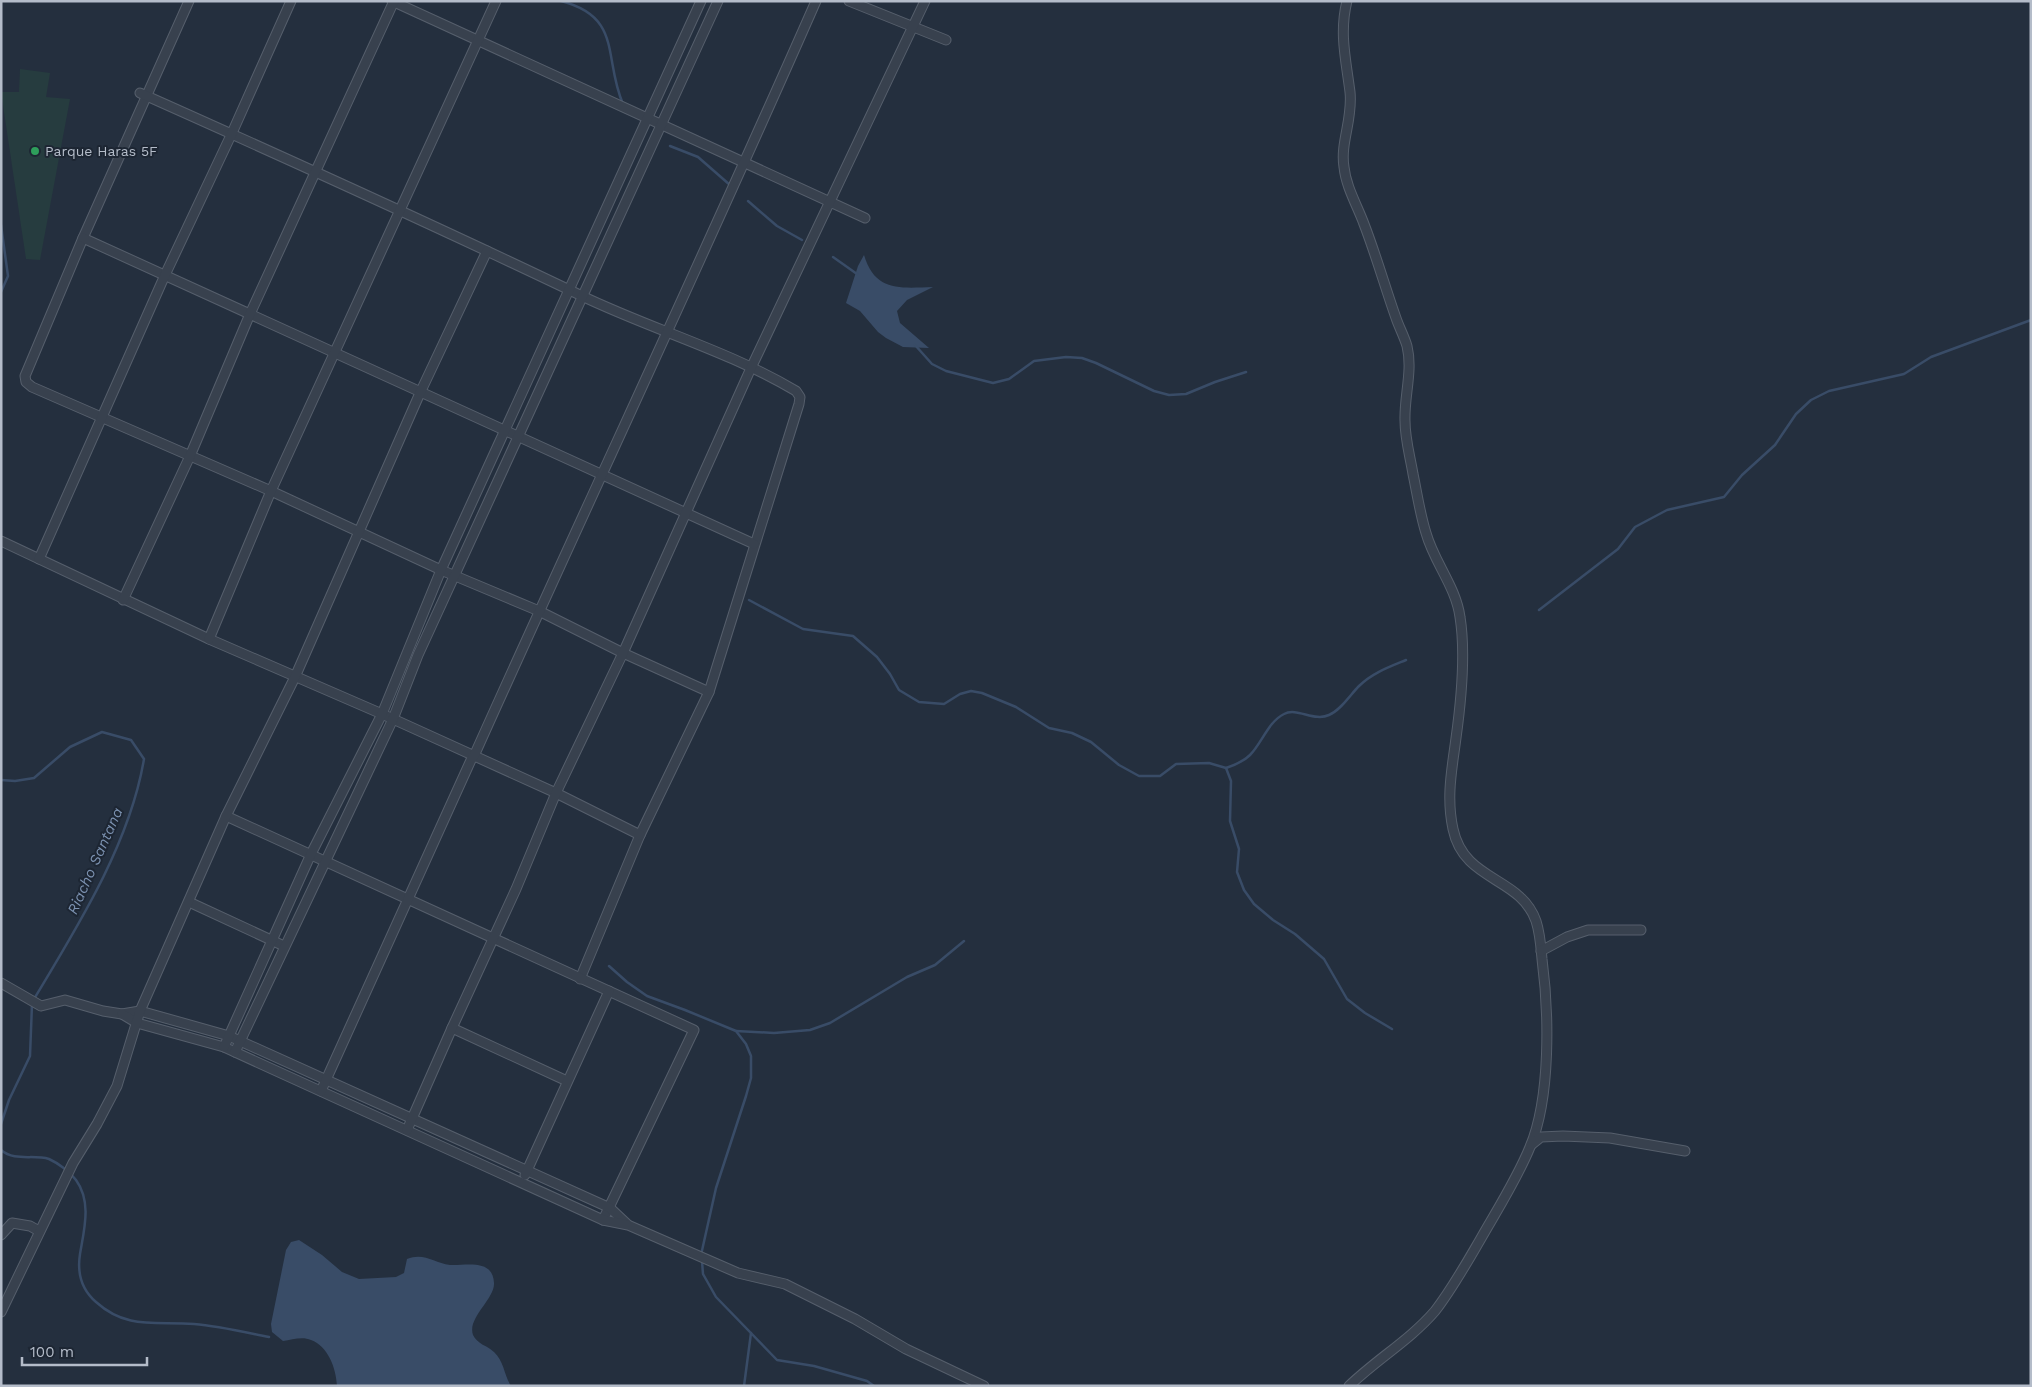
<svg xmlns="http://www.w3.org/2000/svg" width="2032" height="1387" viewBox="0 0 2032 1387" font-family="'Work Sans',sans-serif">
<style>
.green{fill:#263c3f}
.water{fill:#394c67}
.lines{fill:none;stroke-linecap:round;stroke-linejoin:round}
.stream{stroke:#394c67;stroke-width:2.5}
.minor-casing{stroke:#565f6c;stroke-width:11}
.minor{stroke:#38414e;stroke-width:9}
.leisure-dot{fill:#2e9e5b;stroke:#1d2633;stroke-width:2}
.labels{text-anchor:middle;stroke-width:4;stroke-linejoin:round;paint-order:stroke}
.poi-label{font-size:14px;fill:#b4bcc9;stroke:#1d2633;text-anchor:start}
.water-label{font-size:15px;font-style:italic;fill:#7c92b1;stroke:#1d2633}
</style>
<rect width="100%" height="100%" fill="#242f3e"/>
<polygon class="green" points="20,69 50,73 46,97 70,99 40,260 26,259 1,92 19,92"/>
<g class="water">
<path d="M864 255C875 292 900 288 933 287L907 300 897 311 900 323 929 348 903 347 886 338 878 332 860 311 846 303 858 266Z"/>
<path d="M299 1240 322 1255 342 1272 359 1279 396 1277 404 1273 407 1259C424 1252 434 1263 450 1265 465 1266 493 1258 494 1283 495 1299 467 1318 473 1335 477 1344 488 1346 494 1352 504 1361 504 1375 511 1386H337C336 1368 328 1346 311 1340 302 1336 292 1340 283 1341L272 1332 271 1324 286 1250 291 1242Z"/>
</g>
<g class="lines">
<g class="stream">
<path d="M561 1C623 17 603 58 623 104"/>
<polyline points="670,146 698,157 730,185"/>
<polyline points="748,201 777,226 802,240"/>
<polyline points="1,225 8,276 1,292"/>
<polyline points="833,257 857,274"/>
<polyline points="915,345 932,364 946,371 993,383 1009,379 1034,361 1066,357 1082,358 1096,363 1154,391 1169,395 1186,394 1215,382 1246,372"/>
<polyline points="749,600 803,629 853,636 877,657 890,674 899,690 919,702 944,704 960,694 971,691 982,693 1016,707 1049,728 1072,733 1091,742 1119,765 1139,776 1160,776 1176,764 1209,763 1226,768 1231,781 1230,821 1239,849 1237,872 1244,890 1254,904 1273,920 1295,934 1324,959 1347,999 1365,1013 1392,1029"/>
<polyline points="1539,610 1618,549 1635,527 1667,510 1724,497 1742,475 1775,445 1796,414 1811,400 1829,391 1904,374 1931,357 2031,320"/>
<path d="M1226 768C1235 765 1243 762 1250 755 1262 743 1268 722 1284 714 1297 707 1314 722 1329 715 1341 710 1350 695 1359 686 1372 673 1389 667 1406 660"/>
<path d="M1 780 15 781 34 778 70 747 102 732 131 740 144 759C130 843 78 926 34 999"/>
<polyline points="609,966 627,982 647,996 685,1010 736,1031 746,1044 751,1056 751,1078 746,1096 716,1188 701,1255"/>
<polyline points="736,1031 774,1033 810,1030 830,1023 907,977 935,965 964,941"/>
<polyline points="1,1124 9,1100 30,1056 32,1004"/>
<path d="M1 1150C15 1162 33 1154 49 1159 58 1163 70 1172 76 1180 92 1202 84 1230 80 1254 77 1273 82 1290 96 1302 127 1330 156 1321 194 1324 219 1326 244 1332 269 1337"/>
<polyline points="702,1261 703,1274 716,1297 777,1360 814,1366 867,1381 874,1386"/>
<polyline points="744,1386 751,1333"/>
</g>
<g class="minor-casing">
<g id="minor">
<polyline points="189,1 83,238 25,376 26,382 32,387 271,491 441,570 539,611 623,653 709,692"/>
<polyline points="392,1 865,218"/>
<polyline points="849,1 946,40"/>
<path d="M1347 1C1339 33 1346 60 1350 92 1353 119 1340 143 1344 167 1346 187 1357 205 1364 224 1376 255 1385 287 1396 318 1399 327 1404 336 1407 346 1413 371 1404 396 1405 421 1405 439 1410 456 1413 474 1417 493 1420 514 1426 533 1434 562 1456 587 1460 617 1466 654 1461 702 1456 738 1452 769 1446 797 1453 829 1464 882 1520 876 1536 921 1540 933 1541 947 1542 959 1549 1012 1551 1097 1530 1147 1517 1179 1497 1210 1480 1240 1466 1264 1452 1289 1435 1311 1410 1340 1377 1359 1349 1386"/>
<path d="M140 93C288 159 436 226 582 296 653 330 729 351 796 391L800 397 799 404 709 692 640 835 580 979"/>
<polyline points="83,238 754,544"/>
<polyline points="1,541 209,639 382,714 556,793 640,835"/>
<polyline points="39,559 165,275 232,133 291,1"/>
<polyline points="123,600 190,456 250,314 394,1"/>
<polyline points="209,639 271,491 496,1"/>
<polyline points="226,816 694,1030 603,1220"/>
<polyline points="189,902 284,946"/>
<polyline points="1541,951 1567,937 1588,930 1641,930"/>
<polyline points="1,983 41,1006 65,1000 103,1011 122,1014 140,1011 229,1036 610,1208 627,1224"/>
<polyline points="122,1014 137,1023 224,1047 603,1220 628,1225 738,1273 785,1284 855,1319 906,1349 984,1386"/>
<polyline points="452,1028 567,1081"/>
<polyline points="224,1047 311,854 382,714 441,570 701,1"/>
<polyline points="235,1052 393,719 418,655 718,1"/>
<path d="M321 1091 471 760 474 756C587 504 705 254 816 1"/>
<polyline points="407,1130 452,1028 516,889 556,793 623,653 751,368 925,1"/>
<polyline points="1531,1145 1541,1137 1563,1136 1610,1138 1685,1151"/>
<polyline points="525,1175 609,991"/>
<polyline points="1,1235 12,1223 30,1226 39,1231"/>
<polyline points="1,1312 73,1163 97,1124 117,1086 140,1011 226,816 295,677 420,393 487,251"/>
</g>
</g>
<use href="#minor" class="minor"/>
</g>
<circle class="leisure-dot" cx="35" cy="151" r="5"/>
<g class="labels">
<g class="poi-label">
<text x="45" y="156">Parque Haras 5F</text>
</g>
<g class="water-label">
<text transform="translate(95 861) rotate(-66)" y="5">Riacho Santana</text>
</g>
</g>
<rect width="2032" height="1387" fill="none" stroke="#b4bcc9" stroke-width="5"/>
<path d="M22 1357v8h125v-8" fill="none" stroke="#b4bcc9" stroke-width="2.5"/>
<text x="30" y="1357" font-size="15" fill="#b4bcc9" stroke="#1d2633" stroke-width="4" paint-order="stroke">100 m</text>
</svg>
